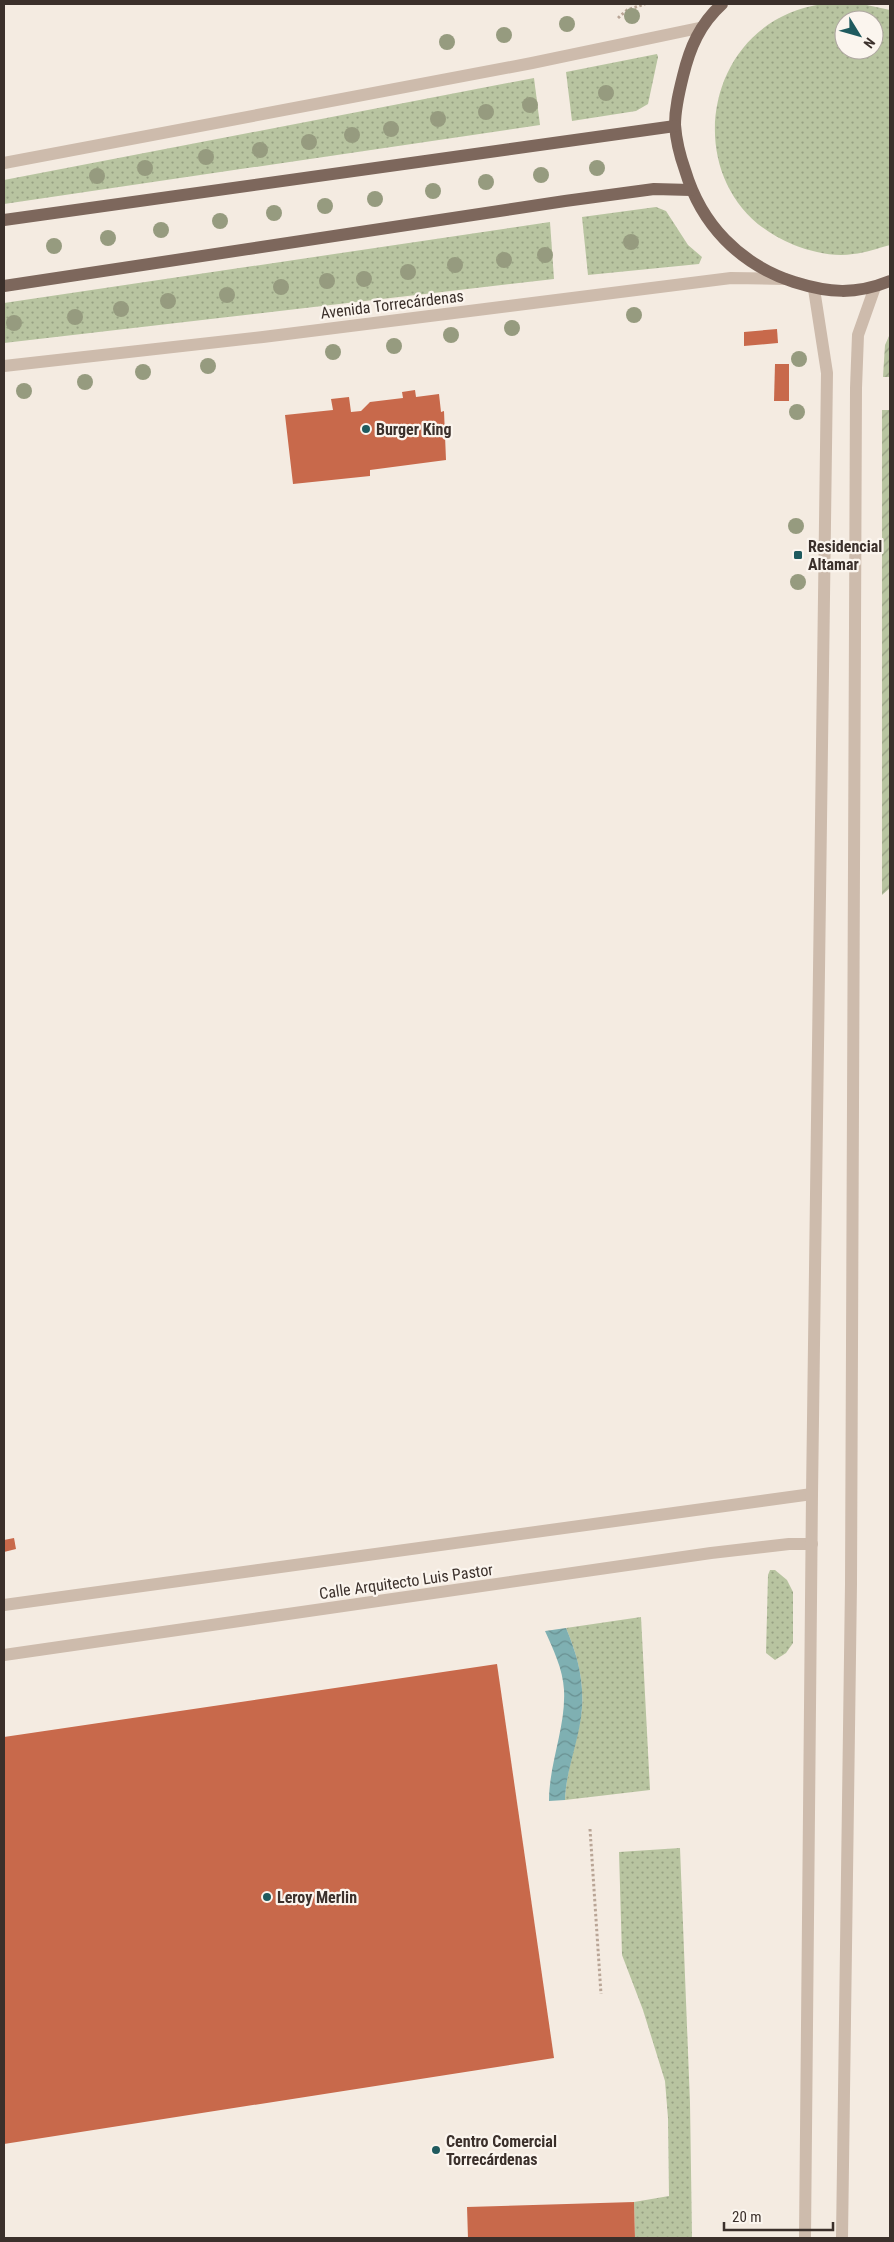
<svg xmlns="http://www.w3.org/2000/svg" width="894" height="2242" viewBox="0 0 894 2242" font-family="'Roboto Condensed',sans-serif">
<style>
.grass{fill:url(#grass-dots);fill-rule:evenodd}
.garden{fill:url(#garden-furrows)}
.water{fill:url(#water-waves)}
.building{fill:#c8694b}
.lines{fill:none;stroke-linecap:round;stroke-linejoin:round}
.path{stroke:#b9a596;stroke-width:3;stroke-dasharray:2.5 2.5;stroke-linecap:butt}
.minor{stroke:#cdbbac;stroke-width:12}
.major{stroke:#7d675c;stroke-width:12}
.tree{fill:#969b7f}
.poi-dot{fill:#1f5a5e;stroke:#fbf5ee;stroke-width:2}
.labels{text-anchor:middle;stroke-width:4.5;stroke-linejoin:round;paint-order:stroke}
.street-label{font-size:16px;fill:#3b302b;stroke:#fbf5ee}
.poi-label{font-size:16px;font-weight:bold;fill:#3b302b;stroke:#fbf5ee;text-anchor:start}
</style>
<defs>
<pattern id="grass-dots" width="8" height="8" patternUnits="userSpaceOnUse" patternTransform="scale(1.25)"><rect width="8" height="8" fill="#b8c4a0"/><path d="M2 2h.1M6 6h.1" fill="none" stroke="#97a083" stroke-width="1.8" stroke-linecap="round"/></pattern>
<pattern id="garden-furrows" width="10" height="10" patternUnits="userSpaceOnUse" patternTransform="scale(1.25)"><rect width="10" height="10" fill="#b8c4a0"/><path d="M-1 1l2-2M0 10L10 0M9 11l2-2" fill="none" stroke="#97a083"/></pattern>
<pattern id="water-waves" width="16" height="10" patternUnits="userSpaceOnUse" patternTransform="scale(1.25)"><rect width="16" height="10" fill="#7fb0b2"/><path d="M0 5q4-4 8 0t8 0" fill="none" stroke="#699091"/></pattern>
</defs>
<rect width="100%" height="100%" fill="#f4ebe1"/>
<g class="grass">
<path d="M823 4H862L890 10V245C878 248 866 253 853 254 834 257 812 252 794 245 674 198 696 21 823 4ZM844 20H874V50H844Z"/>
<polygon points="657,54 658,57 648,104 636,111 572,121 566,72"/>
<polygon points="534,78 540,125 4,204 4,180"/>
<polygon points="656,207 666,211 688,245 702,257 699,264 588,275 582,217"/>
<polygon points="550,222 554,279 4,343 4,303"/>
<polygon points="770,1570 775,1570 787,1580 793,1592 793,1643 786,1653 775,1660 766,1653 768,1575"/>
<path d="M641 1617 650 1790 565 1800C566 1768 579 1739 582 1708 584 1680 577 1654 566 1628Z"/>
<polygon points="680,1848 690,2103 692,2238 635,2238 634,2202 669,2196 668,2118 665,2081 643,2010 622,1955 619,1852"/>
</g>
<g class="garden">
<polygon points="890,334 890,377 883,377 885,345"/>
<polygon points="882,410 890,410 890,888 882,895"/>
</g>
<path class="water" d="M566 1628C577 1654 584 1679 582 1708 580 1739 566 1768 565 1800L549 1801C549 1763 566 1727 564 1690 563 1669 553 1649 545 1631Z"/>
<g class="building">
<polygon points="777,329 778,343 744,346 744,332"/>
<polygon points="775,364 789,364 789,401 774,401"/>
<polygon points="415,390 416,397 439,394 441,412 444,411 446,460 370,470 370,476 293,484 285,415 333,410 331,399 349,397 351,412 361,411 370,402 403,398 402,392"/>
<polygon points="14,1538 16,1549 4,1552 4,1540"/>
<polygon points="497,1664 554,2058 4,2144 4,1737"/>
<polygon points="634,2202 635,2238 468,2238 467,2207"/>
</g>
<g class="lines">
<g class="path">
<polyline points="618,18 627,10 645,4"/>
<polyline points="590,1829 601,1994"/>
</g>
<g class="minor">
<polyline points="4,163 532,63 699,28"/>
<polyline points="4,366 263,337 731,278 785,279"/>
<polyline points="4,1605 812,1494"/>
<polyline points="4,1655 711,1553 789,1544 812,1544"/>
<polyline points="805,2238 812,1494 827,373 814,289"/>
<polyline points="842,2238 851,1584 856,388 858,335 875,287"/>
</g>
<g class="major">
<path d="M722 4C700 24 690 47 683 76 679 92 675 108 675 125 676 139 680 156 685 170 701 224 739 264 794 282 829 293 855 295 890 281"/>
<polyline points="4,220 675,126"/>
<polyline points="4,286 565,201 654,189 691,190"/>
</g>
</g>
<g class="tree">
<circle cx="632" cy="16" r="8"/>
<circle cx="567" cy="24" r="8"/>
<circle cx="504" cy="35" r="8"/>
<circle cx="447" cy="42" r="8"/>
<circle cx="606" cy="93" r="8"/>
<circle cx="530" cy="105" r="8"/>
<circle cx="486" cy="112" r="8"/>
<circle cx="438" cy="119" r="8"/>
<circle cx="391" cy="129" r="8"/>
<circle cx="352" cy="135" r="8"/>
<circle cx="309" cy="142" r="8"/>
<circle cx="260" cy="150" r="8"/>
<circle cx="206" cy="157" r="8"/>
<circle cx="145" cy="168" r="8"/>
<circle cx="597" cy="168" r="8"/>
<circle cx="541" cy="175" r="8"/>
<circle cx="97" cy="176" r="8"/>
<circle cx="486" cy="182" r="8"/>
<circle cx="433" cy="191" r="8"/>
<circle cx="375" cy="199" r="8"/>
<circle cx="325" cy="206" r="8"/>
<circle cx="274" cy="213" r="8"/>
<circle cx="220" cy="221" r="8"/>
<circle cx="161" cy="230" r="8"/>
<circle cx="108" cy="238" r="8"/>
<circle cx="631" cy="242" r="8"/>
<circle cx="54" cy="246" r="8"/>
<circle cx="545" cy="255" r="8"/>
<circle cx="504" cy="260" r="8"/>
<circle cx="455" cy="265" r="8"/>
<circle cx="408" cy="272" r="8"/>
<circle cx="364" cy="279" r="8"/>
<circle cx="327" cy="281" r="8"/>
<circle cx="281" cy="287" r="8"/>
<circle cx="227" cy="295" r="8"/>
<circle cx="168" cy="301" r="8"/>
<circle cx="121" cy="309" r="8"/>
<circle cx="634" cy="315" r="8"/>
<circle cx="75" cy="317" r="8"/>
<circle cx="14" cy="323" r="8"/>
<circle cx="512" cy="328" r="8"/>
<circle cx="451" cy="335" r="8"/>
<circle cx="394" cy="346" r="8"/>
<circle cx="333" cy="352" r="8"/>
<circle cx="799" cy="359" r="8"/>
<circle cx="208" cy="366" r="8"/>
<circle cx="143" cy="372" r="8"/>
<circle cx="85" cy="382" r="8"/>
<circle cx="24" cy="391" r="8"/>
<circle cx="797" cy="412" r="8"/>
<circle cx="796" cy="526" r="8"/>
<circle cx="798" cy="582" r="8"/>
</g>
<g class="poi-dot">
<circle cx="366" cy="429" r="5"/>
<rect x="793" y="550" width="10" height="10" rx="2.5"/>
<circle cx="267" cy="1897" r="5"/>
<circle cx="436" cy="2150" r="5"/>
</g>
<g class="labels">
<g class="street-label">
<text transform="translate(392 304) rotate(-7)" y="6">Avenida Torrecárdenas</text>
<text transform="translate(406 1581) rotate(-8)" y="6">Calle Arquitecto Luis Pastor</text>
</g>
<g class="poi-label">
<text x="376" y="435">Burger King</text>
<text x="808" y="552">Residencial<tspan x="808" dy="18">Altamar</tspan></text>
<text x="277" y="1903">Leroy Merlin</text>
<text x="446" y="2147">Centro Comercial<tspan x="446" dy="18">Torrecárdenas</tspan></text>
</g>
</g>
<rect width="894" height="2242" fill="none" stroke="#3b302b" stroke-width="10"/>
<g transform="translate(859 35) rotate(127)"><circle r="24" fill="#fbf5ee" stroke="#aea6a0"/>
<path d="M0-4L9 19L0 12L-9 19Z" fill="#1f5a5e"/>
<text y="-8" font-size="14" font-weight="bold" text-anchor="middle" fill="#3b302b">N</text>
</g>
<path d="M724 2222v8h109v-8" fill="none" stroke="#3b302b" stroke-width="2.5"/>
<text x="732" y="2222" font-size="15" fill="#3b302b" stroke="#fbf5ee" stroke-width="4" paint-order="stroke">20 m</text>
</svg>
